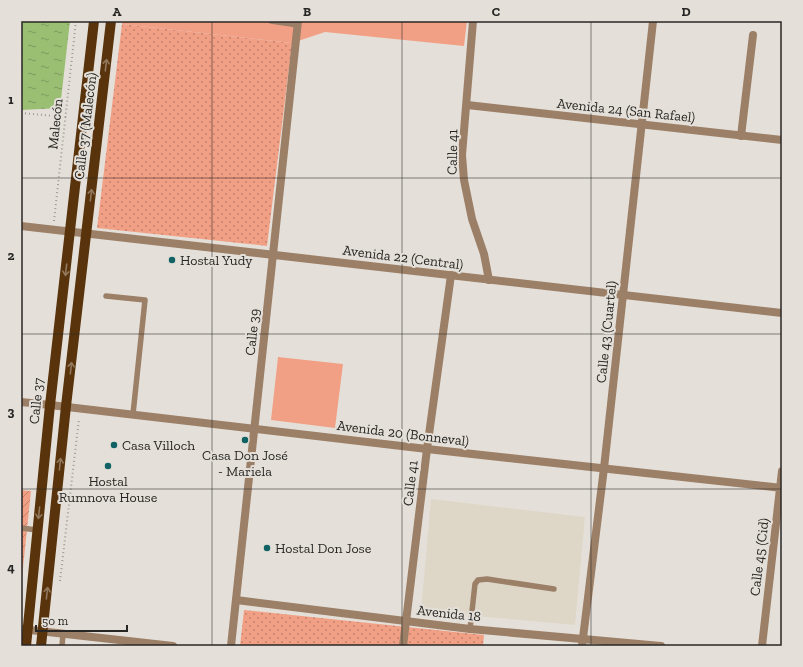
<svg xmlns="http://www.w3.org/2000/svg" width="803" height="667" viewBox="0 0 803 667" font-family="'Zilla Slab',serif">
<style>
.built{fill:#ded7c8}
.grass{fill:url(#grass-dots)}
.park{fill:#f2a085}
.garden{fill:url(#garden-furrows)}
.water{fill:url(#water-ripples)}
.lines{fill:none;stroke-linecap:round;stroke-linejoin:round}
.path{stroke:#9c9994;stroke-width:2;stroke-dasharray:1 3;stroke-linecap:butt}
.service{stroke:#9c7f67;stroke-width:5.5}
.minor{stroke:#9c7f67;stroke-width:8}
.tertiary{stroke:#9c7f67;stroke-width:8}
.primary{stroke:#59330b;stroke-width:10}
.oneway{stroke:#91785d}
.grid{fill:none;stroke:#282624;stroke-width:1;stroke-opacity:0.55}
.poi-dot{fill:#106263;stroke:#e4e0d9;stroke-width:1.5}
.labels{text-anchor:middle;stroke-width:4;stroke-linejoin:round;paint-order:stroke}
.street-label{font-size:14px;fill:#282624;stroke:#e4e0d9}
.poi-label{font-size:14px;fill:#282624;stroke:#e4e0d9;text-anchor:start}
.neatline{fill:none;stroke:#282624;stroke-width:1.5}
.grid-label{font-size:13px;text-anchor:middle;font-weight:bold;fill:#282624}
</style>
<defs>
<pattern id="grass-dots" width="8" height="8" patternUnits="userSpaceOnUse"><rect width="8" height="8" fill="#f2a085"/><path d="M2 2h.1M6 6h.1" fill="none" stroke="#c4826d" stroke-width="1.8" stroke-linecap="round"/></pattern>
<pattern id="garden-furrows" width="10" height="10" patternUnits="userSpaceOnUse"><rect width="10" height="10" fill="#f2a085"/><path d="M-1 1l2-2M0 10L10 0M9 11l2-2" fill="none" stroke="#c4826d"/></pattern>
<pattern id="water-ripples" width="26" height="14" patternUnits="userSpaceOnUse"><rect width="26" height="14" fill="#9abe72"/><path d="M2 4q2-2 4 0t4 0M15 11q2-2 4 0t4 0" fill="none" stroke="#7e9a5d"/></pattern>
</defs>
<rect width="100%" height="100%" fill="#e4e0d9"/>
<polygon class="built" points="431,499 585,517 575,625 421,611"/>
<g class="grass">
<polygon points="122,24 292,43 267,246 97,228"/>
<polygon points="244,610 484,635 483,646 240,646"/>
</g>
<g class="park">
<polygon points="122,21 467,21 464,46 325,32 292,43 122,24"/>
<polygon points="278,357 343,364 335,428 271,420"/>
</g>
<polygon class="garden" points="21,490 31,491 21,587"/>
<polygon class="water" points="21,21 70,21 60,108 21,110"/>
<g class="lines">
<g class="path">
<polyline points="21,113 66,117"/>
<polyline points="54,221 76,21"/>
<polyline points="60,581 79,419"/>
</g>
<g class="service">
<polyline points="271,21 298,25"/>
<polyline points="106,296 145,300 133,414"/>
<polyline points="21,528 37,530"/>
<polyline points="470,629 475,584 478,580 487,579 554,589"/>
<polyline points="62,646 63,634"/>
</g>
<g class="minor">
<polyline points="473,21 462,155 464,180 472,219 484,254 489,280"/>
<polyline points="467,105 782,140"/>
<polyline points="741,136 753,35"/>
<polyline points="21,226 782,313"/>
<polyline points="21,402 50,405"/>
<polyline points="236,600 470,629 661,646"/>
<polyline points="21,629 173,646"/>
<polyline points="231,646 298,21"/>
<polyline points="403,646 427,449 451,275"/>
<polyline points="582,646 604,468 653,21"/>
</g>
<g class="tertiary">
<polyline points="50,405 427,449 782,488"/>
<polyline points="762,646 782,471"/>
</g>
<g class="primary">
<polyline points="26,646 50,405 94,21"/>
<polyline points="41,646 66,406 111,21"/>
</g>
</g>
<defs><path id="oneway-shaft" d="M-6 0H5M1.5-3L5.5 0L1.5 3" fill="none" stroke-width="1.6" stroke-linecap="round" stroke-linejoin="round"/></defs>
<g class="oneway">
<use href="#oneway-shaft" transform="translate(106 65) rotate(-83)"/>
<use href="#oneway-shaft" transform="translate(91 195) rotate(-83)"/>
<use href="#oneway-shaft" transform="translate(66 270) rotate(97)"/>
<use href="#oneway-shaft" transform="translate(71 368) rotate(-83)"/>
<use href="#oneway-shaft" transform="translate(60 464) rotate(-84)"/>
<use href="#oneway-shaft" transform="translate(39 513) rotate(96)"/>
<use href="#oneway-shaft" transform="translate(47 593) rotate(-84)"/>
</g>
<path class="grid" d="M212 21V646M402 21V646M591 21V646M21 178H782M21 334H782M21 489H782"/>
<g class="poi-dot">
<circle cx="172" cy="260" r="4"/>
<circle cx="245" cy="440" r="4"/>
<circle cx="114" cy="445" r="4"/>
<circle cx="108" cy="466" r="4"/>
<circle cx="267" cy="548" r="4"/>
</g>
<g class="labels">
<g class="street-label">
<text transform="translate(626 110) rotate(6)" y="5">Avenida 24 (San Rafael)</text>
<text transform="translate(55 124) rotate(-84)" y="5">Malecón</text>
<text transform="translate(85 126) rotate(-83)" y="5">Calle 37 (Malecón)</text>
<text transform="translate(452 152) rotate(-89)" y="5">Calle 41</text>
<text transform="translate(403 257) rotate(7)" y="5">Avenida 22 (Central)</text>
<text transform="translate(252 332) rotate(-84)" y="5">Calle 39</text>
<text transform="translate(606 332) rotate(-84)" y="5">Calle 43 (Cuartel)</text>
<text transform="translate(36 401) rotate(-84)" y="5">Calle 37</text>
<text transform="translate(403 433) rotate(7)" y="5">Avenida 20 (Bonneval)</text>
<text transform="translate(410 483) rotate(-83)" y="5">Calle 41</text>
<text transform="translate(759 557) rotate(-83)" y="5">Calle 45 (Cid)</text>
<text transform="translate(449 613) rotate(6)" y="5">Avenida 18</text>
</g>
<g class="poi-label">
<text x="180" y="265">Hostal Yudy</text>
<text x="122" y="450">Casa Villoch</text>
<text x="245" y="460" text-anchor="middle">Casa Don José<tspan x="245" dy="16">- Mariela</tspan></text>
<text x="108" y="486" text-anchor="middle">Hostal<tspan x="108" dy="16">Rumnova House</tspan></text>
<text x="275" y="553">Hostal Don Jose</text>
</g>
</g>
<rect width="803" height="667" fill="none" stroke="#e4e0d9" stroke-width="44"/>
<path d="M36 625v6h91v-6" fill="none" stroke="#282624" stroke-width="2"/>
<text x="42" y="625" font-size="12" fill="#282624" stroke="#e4e0d9" stroke-width="3" paint-order="stroke">50 m</text>
<rect x="22" y="22" width="759" height="623" class="neatline"/>
<g class="grid-label">
<text x="117" y="16">A</text>
<text x="307" y="16">B</text>
<text x="496" y="16">C</text>
<text x="686" y="16">D</text>
<text x="11" y="104">1</text>
<text x="11" y="260">2</text>
<text x="11" y="416">3</text>
<text x="11" y="572">4</text>
</g>
</svg>
